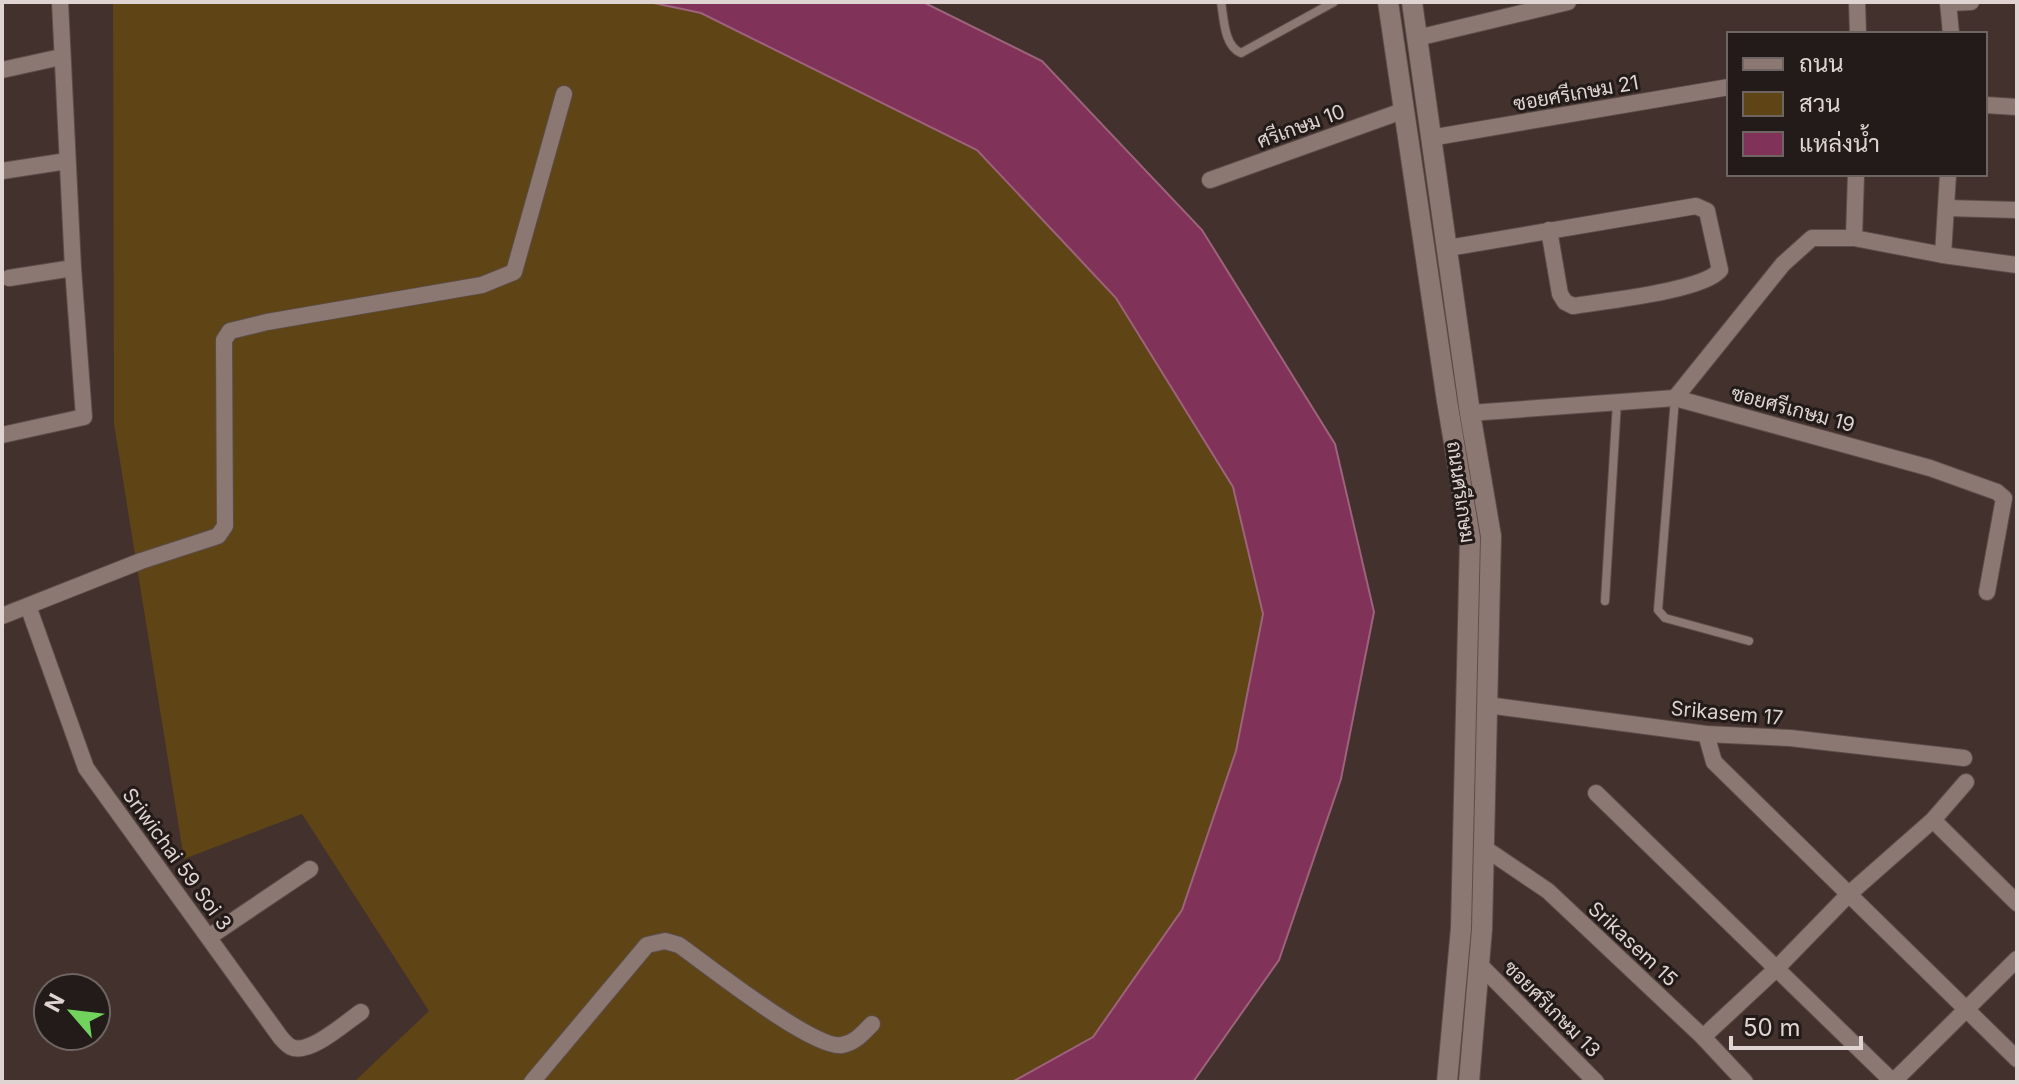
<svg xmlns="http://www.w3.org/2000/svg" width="2019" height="1084" viewBox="0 0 2019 1084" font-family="Inter,Sarabun,sans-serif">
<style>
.green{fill:#5f4415}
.water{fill:#813258;stroke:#9d637c;stroke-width:2}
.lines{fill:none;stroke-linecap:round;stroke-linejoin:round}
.service-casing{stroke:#5b4d4a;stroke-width:10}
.minor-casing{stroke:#5b4d4a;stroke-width:18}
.secondary-casing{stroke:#5b4d4a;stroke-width:22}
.service{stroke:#8c7873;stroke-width:8}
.minor{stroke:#8c7873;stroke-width:16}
.secondary{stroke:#8c7873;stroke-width:20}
.labels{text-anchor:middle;stroke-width:6;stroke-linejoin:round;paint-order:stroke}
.street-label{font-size:20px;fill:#dfd4d1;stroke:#231b19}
</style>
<rect width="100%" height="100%" fill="#42312c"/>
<polygon class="green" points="113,2 649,2 701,13 977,150 1116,298 1233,487 1263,614 1236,751 1182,910 1093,1037 1012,1082 354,1082 429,1011 302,814 184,859 114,424"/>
<polygon class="water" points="649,2 923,2 1042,61 1202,230 1335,444 1374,612 1341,779 1279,960 1193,1082 1012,1082 1093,1037 1182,910 1236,751 1263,614 1233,487 1116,298 977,150 701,13"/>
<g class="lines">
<g class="service-casing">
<g id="service">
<path d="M1221 2C1224 19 1224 46 1241 53L1334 2"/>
<polyline points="1675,398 1658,610 1665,618 1749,641"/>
<polyline points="1605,601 1617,402"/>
</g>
</g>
<g class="minor-casing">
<g id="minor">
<polyline points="1857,2 1858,34"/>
<polyline points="1948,2 1951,34"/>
<polyline points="1948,3 1971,2"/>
<polyline points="1417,38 1568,2"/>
<polyline points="2,70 61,57"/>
<polyline points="1985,105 2017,107"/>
<polyline points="1430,138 1729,87"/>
<polyline points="2,171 67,161"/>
<polyline points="1210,180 1405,110"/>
<polyline points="1946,208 2017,210"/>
<polyline points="1854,238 1856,174"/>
<path d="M1448 248 1696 206 1707 211 1720 270C1703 291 1604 301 1573 306L1565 302 1560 294 1549 230"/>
<polyline points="1943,255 1948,174"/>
<polyline points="9,278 73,268"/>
<polyline points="1675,398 1783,264 1812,238 1854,238 1943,255 2017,265"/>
<polyline points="1470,413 1675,398 1930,468 1997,492 2004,498 1987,592"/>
<polyline points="2,435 84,417 73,268 60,2"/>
<path d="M28 606 86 768 281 1038C284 1041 287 1045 291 1047 309 1056 346 1022 361 1012"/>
<polyline points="2,616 141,561 218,536 225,526 224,340 230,331 267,322 482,285 514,272 564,94"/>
<polyline points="1487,705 1706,734 1790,738 1964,758"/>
<polyline points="1706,734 1714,762 2017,1059"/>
<polyline points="1596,793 1893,1082"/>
<polyline points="1933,820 2017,903"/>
<polyline points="1483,847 1548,891 1703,1037 1745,1082"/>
<polyline points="209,937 310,869"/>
<polyline points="1479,964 1596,1082"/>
<polyline points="1703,1037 1776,969 1849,894 1933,820 1966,782"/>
<path d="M532 1082 647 945 665 941 679 945C706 964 814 1050 842 1045 855 1043 863 1033 872 1024"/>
<polyline points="1893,1082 2017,959"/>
</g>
</g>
<g class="secondary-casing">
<g id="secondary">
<polyline points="1388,2 1447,401 1470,538 1461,928 1447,1082"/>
<polyline points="1412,2 1470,413 1491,536 1482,929 1469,1082"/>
</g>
</g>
<use href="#service" class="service"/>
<use href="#minor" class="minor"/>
<use href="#secondary" class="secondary"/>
</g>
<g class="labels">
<g class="street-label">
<text transform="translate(1576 93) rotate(-10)" y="7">ซอยศรีเกษม 21</text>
<text transform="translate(1301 126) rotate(-20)" y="7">ศรีเกษม 10</text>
<text transform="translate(1793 409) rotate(15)" y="7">ซอยศรีเกษม 19</text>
<text transform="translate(1461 492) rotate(82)" y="7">ถนนศรีเกษม</text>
<text transform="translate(1727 713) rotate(5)" y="7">Srikasem 17</text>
<text transform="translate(177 859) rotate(54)" y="7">Sriwichai 59 Soi 3</text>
<text transform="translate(1633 944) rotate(43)" y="7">Srikasem 15</text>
<text transform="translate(1552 1009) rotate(45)" y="7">ซอยศรีเกษม 13</text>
</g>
</g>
<rect width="2019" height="1084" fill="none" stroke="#dfd4d1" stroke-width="8"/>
<rect x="1727" y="32" width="260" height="144" fill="#231b19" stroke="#6e6563" stroke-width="2"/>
<rect x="1743" y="58" width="40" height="12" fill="#8c7873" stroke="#6e6563" stroke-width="2"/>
<text x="1799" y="72" font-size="24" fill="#dfd4d1">ถนน</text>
<rect x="1743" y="92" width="40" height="24" fill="#5f4415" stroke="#6e6563" stroke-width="2"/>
<text x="1799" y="112" font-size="24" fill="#dfd4d1">สวน</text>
<rect x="1743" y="132" width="40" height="24" fill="#813258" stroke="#6e6563" stroke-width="2"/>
<text x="1799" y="152" font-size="24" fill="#dfd4d1">แหล่งน้ำ</text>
<g transform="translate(72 1012) rotate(298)"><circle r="38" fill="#231b19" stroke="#6e6563" stroke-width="2"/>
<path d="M0-6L14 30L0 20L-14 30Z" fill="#71d35e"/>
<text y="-12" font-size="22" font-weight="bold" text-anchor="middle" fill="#dfd4d1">N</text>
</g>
<path d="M1731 1036v12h130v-12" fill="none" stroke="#dfd4d1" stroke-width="4"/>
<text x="1743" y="1036" font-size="24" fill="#dfd4d1" stroke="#231b19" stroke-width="6" paint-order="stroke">50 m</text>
</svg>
